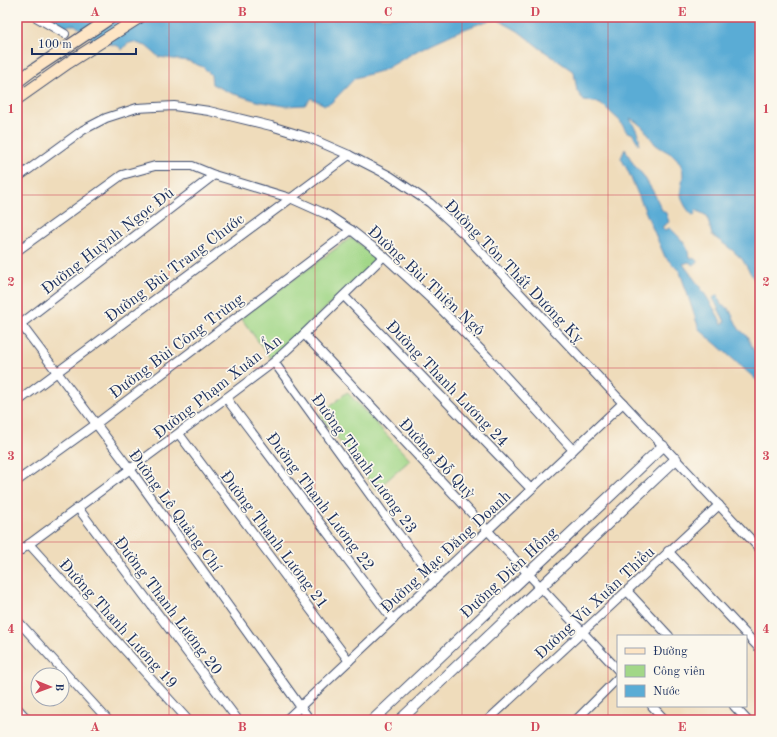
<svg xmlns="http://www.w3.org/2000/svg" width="777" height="737" viewBox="0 0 777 737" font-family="'Old Standard TT',serif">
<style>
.green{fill:#a2d788;stroke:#5e8373}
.water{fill:#5aacd5;stroke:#3a6e9a}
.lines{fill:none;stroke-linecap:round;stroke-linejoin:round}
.minor-casing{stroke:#3b496c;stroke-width:10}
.tertiary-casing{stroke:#3b496c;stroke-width:12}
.secondary-casing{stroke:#3b496c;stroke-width:13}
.minor{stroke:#fff;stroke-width:8}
.tertiary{stroke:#fff;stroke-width:10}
.secondary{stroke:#fde5c5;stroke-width:11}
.grid{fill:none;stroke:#d1495b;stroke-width:1;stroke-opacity:0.55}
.labels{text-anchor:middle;stroke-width:3.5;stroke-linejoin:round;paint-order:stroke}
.street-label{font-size:16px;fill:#1b2f5e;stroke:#fbf7ec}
.neatline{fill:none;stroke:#d1495b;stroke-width:1.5}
.grid-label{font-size:13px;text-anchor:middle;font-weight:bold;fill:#d1495b}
</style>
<rect width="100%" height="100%" fill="#fbf7ec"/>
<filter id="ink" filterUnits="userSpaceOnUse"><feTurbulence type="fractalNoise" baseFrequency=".025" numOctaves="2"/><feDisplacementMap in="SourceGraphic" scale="8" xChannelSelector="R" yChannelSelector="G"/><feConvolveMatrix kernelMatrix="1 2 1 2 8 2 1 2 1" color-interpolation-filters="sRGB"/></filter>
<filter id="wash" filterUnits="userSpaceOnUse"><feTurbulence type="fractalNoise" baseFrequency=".012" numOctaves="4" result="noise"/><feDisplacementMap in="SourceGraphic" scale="16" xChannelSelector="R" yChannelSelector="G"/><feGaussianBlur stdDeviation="0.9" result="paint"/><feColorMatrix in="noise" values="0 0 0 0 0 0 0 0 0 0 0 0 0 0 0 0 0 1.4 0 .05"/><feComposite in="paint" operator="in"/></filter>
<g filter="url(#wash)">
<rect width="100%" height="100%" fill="#efdcbb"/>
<g class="green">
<polygon points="349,239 354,239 375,257 376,262 271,359 241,318"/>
<polygon points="347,392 410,460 376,490 320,415"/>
</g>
<g class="water">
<path d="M49 17H760V289L742 259 732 250 712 235 707 216 696 210 694 216C688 212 681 201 681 193 680 184 685 179 682 168 677 153 666 153 655 144 653 142 652 139 650 137 645 129 639 123 630 118 634 126 641 136 639 145L633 134 626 131 620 121 605 107 596 102 584 101 577 91 574 72 541 49 518 31 498 20 487 21 459 31 420 49 384 70 355 78 331 103 325 105 311 98 305 105 285 106 257 101 231 93 212 84 211 75 203 67 188 61 159 57 146 46 133 42 127 44 122 50 118 46 94 40 75 25H69L66 28Z"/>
<path d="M625 149 634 165 643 175 654 193 662 210 666 213 669 222 662 227 665 230 670 228C679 237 688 244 689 257L695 259 698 262 693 265 689 262 683 264C698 284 711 301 722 324L725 322 713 298 717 294 721 305 729 309 739 329 747 336 756 355 760 357V383L699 329 680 272 665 257 628 171 621 158Z"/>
</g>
</g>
<g filter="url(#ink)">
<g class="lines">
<g class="minor-casing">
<g id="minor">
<polyline points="36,17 65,34"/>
<polyline points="17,178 83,130 106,118 137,108 174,106 209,111 271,126 310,138 349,155 390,176 430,203 467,237 760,549"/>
<polyline points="17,251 122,175 155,166 192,166 214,175 290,198 328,215 351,230 384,256 433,301 488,357 573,450"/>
<polyline points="344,296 531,489"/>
<polyline points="17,319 130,469 310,720"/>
<polyline points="18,326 214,175"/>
<path d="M304 334C408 446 513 558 618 670"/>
<polyline points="274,362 394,528 435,580"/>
<polyline points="226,398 393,620"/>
<polyline points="17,402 349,155"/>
<polyline points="179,434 349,661"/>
<polyline points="17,481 96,424 351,230"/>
<polyline points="78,508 238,720"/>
<polyline points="29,544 188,720"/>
<polyline points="668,551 760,649"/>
<polyline points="17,553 226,398 274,362 304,334 384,256"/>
<polyline points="627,591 669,636"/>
<polyline points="17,620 108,720"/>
<polyline points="652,706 665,720"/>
<polyline points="734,706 747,720"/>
<polyline points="17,708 28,720"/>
<polyline points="286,720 623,403"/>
<polyline points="488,720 719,505"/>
<polyline points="576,720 618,678"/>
</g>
</g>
<g class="tertiary-casing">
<g id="tertiary">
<polyline points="373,720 663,446"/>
<polyline points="400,720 676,459"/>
</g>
</g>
<g class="secondary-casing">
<g id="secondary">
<polyline points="17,82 33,70 112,17"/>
<polyline points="17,99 68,63 140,17"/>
</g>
</g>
<use href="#minor" class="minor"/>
<use href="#tertiary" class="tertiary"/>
<use href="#secondary" class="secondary"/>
</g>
</g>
<path class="grid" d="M169 17V720M315 17V720M462 17V720M608 17V720M17 195H760M17 368H760M17 542H760"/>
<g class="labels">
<g class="street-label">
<text transform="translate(107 240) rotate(-38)" y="6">Đường Huỳnh Ngọc Đủ</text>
<text transform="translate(174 267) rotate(-37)" y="6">Đường Bùi Trang Chước</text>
<text transform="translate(515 271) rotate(46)" y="6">Đường Tôn Thất Dương Kỵ</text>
<text transform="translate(427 280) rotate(43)" y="6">Đường Bùi Thiện Ngộ</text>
<text transform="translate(176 345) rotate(-37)" y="6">Đường Bùi Công Trừng</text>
<text transform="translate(448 383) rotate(46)" y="6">Đường Thanh Lương 24</text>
<text transform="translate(217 386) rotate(-38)" y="6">Đường Phạm Xuân Ẩn</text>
<text transform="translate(438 458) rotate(47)" y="6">Đường Đỗ Quỳ</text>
<text transform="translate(365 463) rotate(54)" y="6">Đường Thanh Lương 23</text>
<text transform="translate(321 501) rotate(53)" y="6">Đường Thanh Lương 22</text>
<text transform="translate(176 510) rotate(54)" y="6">Đường Lê Quảng Chí</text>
<text transform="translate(275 539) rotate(53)" y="6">Đường Thanh Lương 21</text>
<text transform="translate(445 551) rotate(-43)" y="6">Đường Mạc Đăng Doanh</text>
<text transform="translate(508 572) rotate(-43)" y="6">Đường Diên Hồng</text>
<text transform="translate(594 602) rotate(-43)" y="6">Đường Vũ Xuân Thiều</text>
<text transform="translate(169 605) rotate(53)" y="6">Đường Thanh Lương 20</text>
<text transform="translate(119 623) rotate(48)" y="6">Đường Thanh Lương 19</text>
</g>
</g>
<rect width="777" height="737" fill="none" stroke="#fbf7ec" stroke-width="44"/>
<rect x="617" y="635" width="130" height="72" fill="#fbf7ec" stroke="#a1a7b3"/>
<rect x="625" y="648" width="20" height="6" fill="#fde5c5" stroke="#a1a7b3"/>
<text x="653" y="655" font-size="12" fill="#1b2f5e">Đường</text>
<rect x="625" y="665" width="20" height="12" fill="#a2d788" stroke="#a1a7b3"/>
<text x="653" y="675" font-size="12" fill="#1b2f5e">Công viên</text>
<rect x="625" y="685" width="20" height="12" fill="#5aacd5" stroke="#a1a7b3"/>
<text x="653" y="695" font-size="12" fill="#1b2f5e">Nước</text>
<g transform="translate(50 687) rotate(91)"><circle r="19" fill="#fbf7ec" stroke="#a1a7b3"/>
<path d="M0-3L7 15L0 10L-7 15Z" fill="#d1495b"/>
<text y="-6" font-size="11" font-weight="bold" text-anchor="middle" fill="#1b2f5e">B</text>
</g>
<path d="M32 48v6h104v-6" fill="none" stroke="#1b2f5e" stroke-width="2"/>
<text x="38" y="48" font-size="12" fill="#1b2f5e" stroke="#fbf7ec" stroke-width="3" paint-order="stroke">100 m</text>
<rect x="22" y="22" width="733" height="693" class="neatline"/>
<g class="grid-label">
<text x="95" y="16">A</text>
<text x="242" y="16">B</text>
<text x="388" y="16">C</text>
<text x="535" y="16">D</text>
<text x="682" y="16">E</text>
<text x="11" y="113">1</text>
<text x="766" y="113">1</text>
<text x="11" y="286">2</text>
<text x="766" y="286">2</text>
<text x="11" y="460">3</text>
<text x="766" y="460">3</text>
<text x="11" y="633">4</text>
<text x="766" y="633">4</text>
<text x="95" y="731">A</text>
<text x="242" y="731">B</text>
<text x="388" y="731">C</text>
<text x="535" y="731">D</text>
<text x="682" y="731">E</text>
</g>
</svg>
